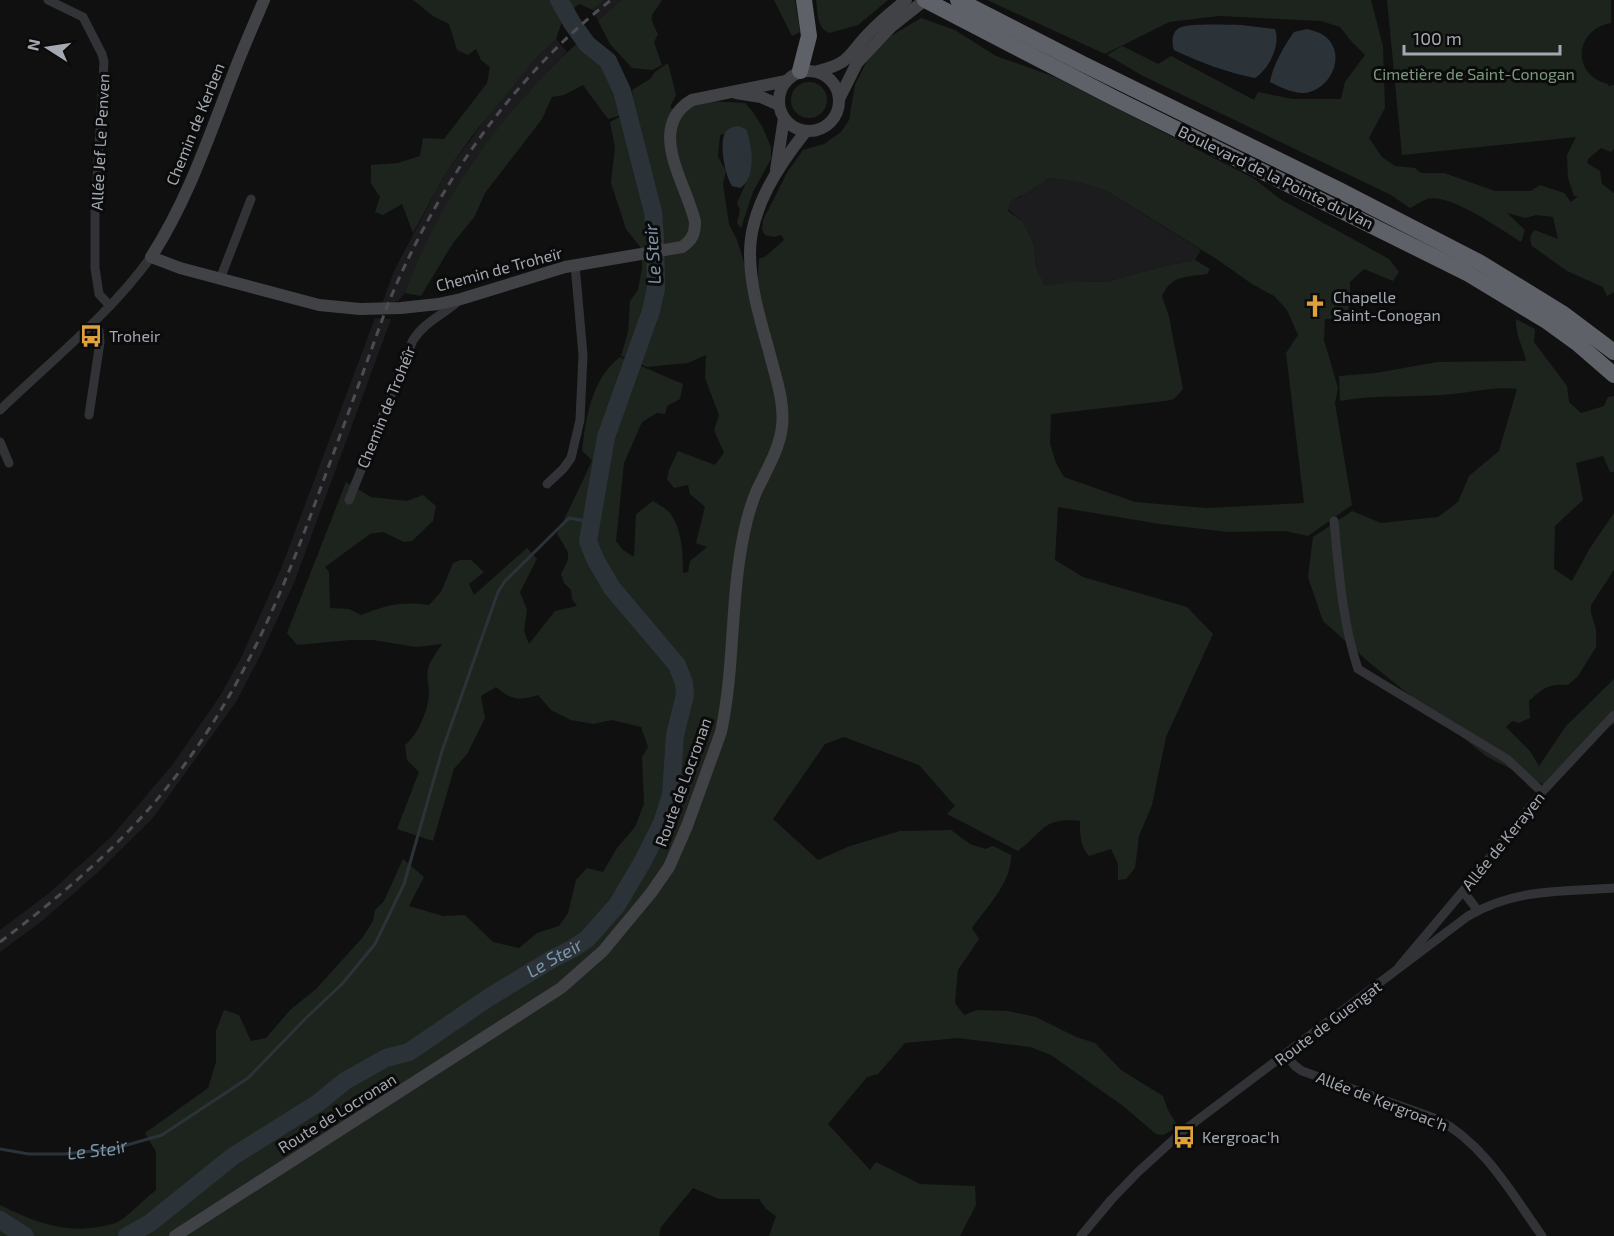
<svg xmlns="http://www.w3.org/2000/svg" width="1614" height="1236" viewBox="0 0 1614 1236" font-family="'Exo 2',sans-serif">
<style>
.built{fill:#1c1c1e}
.green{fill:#1d241e;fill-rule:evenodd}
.water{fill:#2b3339}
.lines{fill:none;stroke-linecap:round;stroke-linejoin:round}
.stream{stroke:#2b3339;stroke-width:3}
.river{stroke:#2b3339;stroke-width:18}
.street{stroke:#323336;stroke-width:9}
.secondary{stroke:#404246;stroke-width:12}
.highway{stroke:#5e6167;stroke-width:16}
.rail{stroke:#4b4d51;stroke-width:3;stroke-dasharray:8 6;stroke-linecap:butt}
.labels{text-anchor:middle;stroke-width:6;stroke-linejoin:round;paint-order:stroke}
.park-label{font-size:16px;fill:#7b9a7c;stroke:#0b0b0c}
.street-label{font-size:16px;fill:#a3a8b1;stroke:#0b0b0c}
.poi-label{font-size:16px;fill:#a3a8b1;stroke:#0b0b0c;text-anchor:start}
.water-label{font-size:18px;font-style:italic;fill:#7c96a9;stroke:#0b0b0c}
</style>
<rect width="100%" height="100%" fill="#101011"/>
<g class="built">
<polygon points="604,0 621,0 598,21 593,10"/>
<polygon points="556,39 567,52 529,91 471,165 421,254 405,293 398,301 382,304 394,271 445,174 503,96 535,59"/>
<polygon points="1050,178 1077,182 1105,190 1201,250 1195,260 1165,266 1105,282 1074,281 1045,287 1036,267 1034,244 1023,222 1008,209 1010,200 1019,198 1031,188"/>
<polygon points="375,318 391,319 294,583 262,652 236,702 153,818 97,873 42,921 0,952 0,930 48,894 112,836 173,764 220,696 241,658 282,566"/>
</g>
<g class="green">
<polygon points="413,0 604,0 593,10 579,4 564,16 556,39 535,59 472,136 445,174 413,233 402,204 383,215 375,212 380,197 371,183 371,165 398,163 420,156 423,138 444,139 487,83 490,67 481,60 476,49 468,55 457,50 449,24 433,16"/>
<path d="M621 0H662C652 17 647 13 658 34L654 42 662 65 652 70 632 68 610 44 598 21Z"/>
<polygon points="774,0 795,0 800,32 792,36"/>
<path d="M816 0H888L858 25 829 33C816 27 818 12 816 0Z"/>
<path d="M987 0H1371L1383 46 1385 108 1369 138 1382 157 1395 166 1415 168 1421 173H1444L1495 191H1531L1540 185 1564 193 1571 202 1578 196H1574L1568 178 1567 155 1576 137 1402 155 1387 0H1611V23C1574 30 1571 75 1608 84V86L1614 85V149L1611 152 1601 148 1588 159 1587 163 1600 171 1602 184 1614 193V292L1607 296 1603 287 1567 271 1532 246C1529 239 1530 235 1535 230L1558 239 1553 217 1536 215 1526 218 1507 213 1525 230 1521 242C1502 230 1449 192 1427 199 1421 201 1415 206 1410 208L1391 195 1143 76 1107 55 1122 46 1158 64 1171 56 1254 100 1258 92 1293 99H1341L1345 82 1365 55 1352 42 1340 27 1321 21 1219 16 1169 22 1105 54Z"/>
<path d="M921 18 955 30 996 56 1055 77 1253 178 1280 199 1389 259 1399 272 1393 281 1364 269 1350 282V303L1345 319H1325L1324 340 1338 388 1335 403 1352 505 1308 536 1285 531 1228 532 1160 524 1058 507 1055 560 1083 577 1187 607 1213 634 1166 737 1152 805 1139 836 1135 868 1126 879 1118 880V864L1111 849 1089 856C1080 846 1080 834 1080 821 1042 817 1044 832 1018 851L947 814 955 806 919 765 844 737 825 744 773 819 818 860 850 846 900 831 951 830 970 844 985 849 993 846 1011 855C1012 882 987 907 972 928L979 939 958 970 955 1003 964 1015 977 1010 1007 1011 1036 1017 1076 1037 1095 1043 1121 1070 1163 1096 1168 1110 1177 1125 1172 1130 1163 1135 1156 1134 1123 1106 1051 1055 1030 1047 958 1038 905 1043 878 1074 867 1077 828 1124 870 1170 876 1162 920 1184 975 1186 976 1205 960 1236H769L776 1216 766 1209 759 1199H719L693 1188 661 1227 659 1236H0V1205C40 1225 72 1236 116 1223 130 1215 143 1200 156 1190V1152L145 1133 208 1088 216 1062V1031L224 1010 239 1015 251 1041 266 1038 290 1010 316 989 363 937 373 921 375 910 384 901 403 859 424 877 409 906 443 916 465 915 493 942 519 948 537 933 559 926 568 913 576 880 587 868 603 872 617 848 635 827 644 804 642 757 648 747 641 727 612 720 593 724 571 720 551 710 538 695C520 701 511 700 496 687L481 696 485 718 467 754 454 769 433 841 397 829 419 772 407 760 405 745C418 735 429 709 429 692 429 685 426 675 428 669 430 660 438 651 442 644L416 647 373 640H350L297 645 287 633 346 482 371 497 407 501 423 495 436 506 433 521 412 541 404 542 383 532 370 534 325 567 329 572 330 608 349 609 361 615C386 605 402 601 429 605L441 592 453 563 460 560H471L484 572 469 584 474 595 527 548 537 559 520 592 527 610 524 631 529 644 555 611 577 606 572 599 571 590 564 583 561 574C573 553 569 554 557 534 569 509 581 486 592 460L582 451C586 417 591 380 620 357L683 384 680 399 667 406 665 414 657 413 642 422 624 463 616 541 623 550 634 557 636 514 653 501C658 504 665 508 669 512 682 527 683 554 683 573L688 572 690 561 707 547 696 543 705 507 690 494 688 485 674 488 667 479 669 470 678 451 715 465 724 453 714 430 719 415 705 378 706 355 688 363 647 367 621 356 628 332 630 301 638 290 642 268 641 248 626 229 611 183 615 147 610 122 625 114 608 119 583 85 564 95 552 97 542 119 485 193 475 216 453 243 421 296 405 293C439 198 506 106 581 40L603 67 626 114 634 108 632 90 650 79 655 72 668 63 676 95 670 107 674 111 676 127 689 105 708 101 745 103 753 112 763 128 771 147V159L753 192 741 228 737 223 740 210 737 203 749 176 731 127 725 134 720 135 718 157 726 171 723 184 729 224 737 240 747 272 757 286 759 259 766 256 784 240 781 235 774 237 765 235 762 229 763 220 788 171 803 150 824 144 831 139 841 132 849 120 855 85 868 59 891 36ZM1050 178 1077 182 1105 190 1215 258 1252 284 1274 296 1287 310 1298 335 1286 353 1304 503 1206 508 1135 502 1064 477 1056 463 1050 444 1051 414 1165 401 1174 399 1183 389 1169 317 1162 296C1171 275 1187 277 1207 274L1210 269 1195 260 1165 266 1105 282 1074 281 1045 286 1036 267 1034 244 1023 222 1008 211 1010 201C1024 196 1037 185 1050 178Z"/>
<circle cx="809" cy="100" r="18"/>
<path d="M1516 319 1535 329 1534 342 1567 386 1569 402 1581 413 1604 406 1608 397 1614 396V472H1610L1603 456 1576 463 1583 500 1555 526 1554 569 1572 581 1590 548 1614 513V570L1591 605V613L1596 629V647L1578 676 1568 685C1547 684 1544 688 1529 701L1530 718 1519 723 1512 721 1506 727 1530 751 1539 766 1566 726 1614 679V724L1594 732 1544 785 1487 757 1371 664 1323 621 1308 577 1313 537 1352 511 1381 523 1438 517 1458 502 1469 476 1499 451 1517 389C1495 386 1474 392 1452 394 1415 398 1377 394 1340 401L1339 376 1376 373 1437 362 1526 361C1523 346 1515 335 1516 319Z"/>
</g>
<g class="water">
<path d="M1241 25 1275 29C1281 45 1269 69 1255 78 1228 73 1199 62 1174 50 1172 43 1171 33 1179 28 1188 23 1228 25 1241 25Z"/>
<path d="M1307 29C1314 31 1323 33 1328 39 1347 59 1327 94 1301 93 1290 92 1280 87 1270 82 1273 65 1284 46 1294 32Z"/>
<path d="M738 126 746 129C752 144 757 178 740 188L732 186C725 176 719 144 725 133 728 128 733 127 738 126Z"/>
</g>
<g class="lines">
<path class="stream" id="s1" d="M0 1149 29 1154H64L113 1149 162 1135 248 1078 307 1017 342 984 375 944 404 884 442 751 498 592 505 581 569 518 592 522"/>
<g class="river">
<polyline points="0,1220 25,1236"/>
<path id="s2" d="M127 1236 150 1223 232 1157 318 1103 345 1081 386 1058 409 1052 488 998 552 959 572 949 587 939 617 905 643 861 662 823 671 795 675 735 685 695 684 683 677 665 612 588 595 559 588 541 606 437 651 311 656 288 655 238 653 212 622 91 608 61 587 44 572 23 559 0"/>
</g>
<g class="street">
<polyline points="48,0 83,17 102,54 104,62 95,213 95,268 99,294 110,306"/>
<polyline points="220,279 251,199"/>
<path d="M0 410C52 360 109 315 151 257"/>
<polyline points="89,415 100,342 99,331 93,323"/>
<polyline points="0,442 9,463"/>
<polyline points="547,484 563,469 571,458 580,420 583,355 575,265"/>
<path d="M349 500 413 340C425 321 445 314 461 299"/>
<path d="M1334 521C1339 572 1342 621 1358 669L1507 759 1542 792"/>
<polyline points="1463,891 1478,911"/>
<polyline points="1399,967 1463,891 1542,792 1614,715"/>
<path d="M1286 1055 1295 1066 1302 1071 1437 1119C1484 1143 1512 1194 1542 1236"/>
<path d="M1081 1236 1111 1200 1138 1172 1183 1131 1468 916C1517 888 1560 892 1614 888"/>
</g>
<g class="secondary">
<path d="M264 0C254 24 243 48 234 72 209 136 188 200 151 257L180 268 319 305 360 309 401 308 438 304 461 299 565 267 682 247C692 240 695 234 695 222 687 184 645 128 692 100L786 81"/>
<circle cx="809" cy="101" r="30"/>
<path d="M818 71C852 63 848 54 870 32 881 20 894 10 906 0"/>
<polyline points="736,93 761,97 779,105"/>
<polyline points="839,99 857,63 892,26 925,0"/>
<polyline points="776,170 784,118"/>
<path d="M175 1236 561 988 603 951 651 893 669 867 687 826 721 732C735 667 730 599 744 533 747 518 751 504 757 490 767 469 779 450 782 427 785 401 775 376 769 351 760 319 750 287 750 253 750 208 779 165 806 131"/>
</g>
<g class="highway">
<polyline points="925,0 1116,99 1467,273 1548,322 1577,343 1614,375"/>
<polyline points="958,0 1083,64 1339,190 1479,262 1562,313 1614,352"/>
<polyline points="800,71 809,36 804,0"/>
</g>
<path class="rail" d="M0 942C69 890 134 834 185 764 250 675 287 581 324 479 345 422 366 365 386 309 434 190 510 79 611 0"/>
</g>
<defs>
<g id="church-bare" transform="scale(1.8)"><path d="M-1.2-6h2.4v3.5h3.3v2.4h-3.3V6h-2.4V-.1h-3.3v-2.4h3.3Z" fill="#dfa13b" stroke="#0b0b0c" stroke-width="2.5" paint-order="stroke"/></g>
<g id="bus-bare" transform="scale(1.8)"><path d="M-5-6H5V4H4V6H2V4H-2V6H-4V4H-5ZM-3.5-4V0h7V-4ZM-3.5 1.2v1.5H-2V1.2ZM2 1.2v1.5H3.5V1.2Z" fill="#dfa13b" stroke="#0b0b0c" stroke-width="2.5" paint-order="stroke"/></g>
</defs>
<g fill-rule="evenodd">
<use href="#church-bare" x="1315" y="306"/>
<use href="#bus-bare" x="91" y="336"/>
<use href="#bus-bare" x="1184" y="1137"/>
</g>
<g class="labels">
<g class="park-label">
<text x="1474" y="80">Cimetière de Saint-Conogan</text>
</g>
<g class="street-label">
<text transform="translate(195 124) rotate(-68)" y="6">Chemin de Kerben</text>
<text transform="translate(100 142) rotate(-87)" y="6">Allée Jef Le Penven</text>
<text transform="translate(1276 177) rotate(26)" y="6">Boulevard de la Pointe du Van</text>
<text transform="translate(499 269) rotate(-15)" y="6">Chemin de Troheïr</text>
<text transform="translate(386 407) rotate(-68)" y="6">Chemin de Trohéîr</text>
<text transform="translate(683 782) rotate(-70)" y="6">Route de Locronan</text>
<text transform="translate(1503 841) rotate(-51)" y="6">Allée de Kerayen</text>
<text transform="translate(1328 1023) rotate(-37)" y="6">Route de Guengat</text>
<text transform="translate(1382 1101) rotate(21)" y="6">Allée de Kergroac'h</text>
<text transform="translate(337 1113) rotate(-32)" y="6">Route de Locronan</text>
</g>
<g class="poi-label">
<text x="1333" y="303">Chapelle<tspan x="1333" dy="18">Saint-Conogan</tspan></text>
<text x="109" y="342">Troheir</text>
<text x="1202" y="1143">Kergroac'h</text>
</g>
<g class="water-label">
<text transform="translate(653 254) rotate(-94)" y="6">Le Steir</text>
<text dy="6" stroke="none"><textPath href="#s2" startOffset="512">Le Steir</textPath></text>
<text dy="6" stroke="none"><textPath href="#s1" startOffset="98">Le Steir</textPath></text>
</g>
</g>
<g transform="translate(48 48) rotate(282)" stroke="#0b0b0c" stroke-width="4.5" paint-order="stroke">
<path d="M0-4.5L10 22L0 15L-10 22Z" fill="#a3a8b1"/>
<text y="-9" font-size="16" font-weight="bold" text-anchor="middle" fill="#a3a8b1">N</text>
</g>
<path d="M1404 45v9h156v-9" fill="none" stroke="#a3a8b1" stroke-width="3"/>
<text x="1413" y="45" font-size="18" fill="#a3a8b1" stroke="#0b0b0c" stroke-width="4.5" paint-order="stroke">100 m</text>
</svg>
